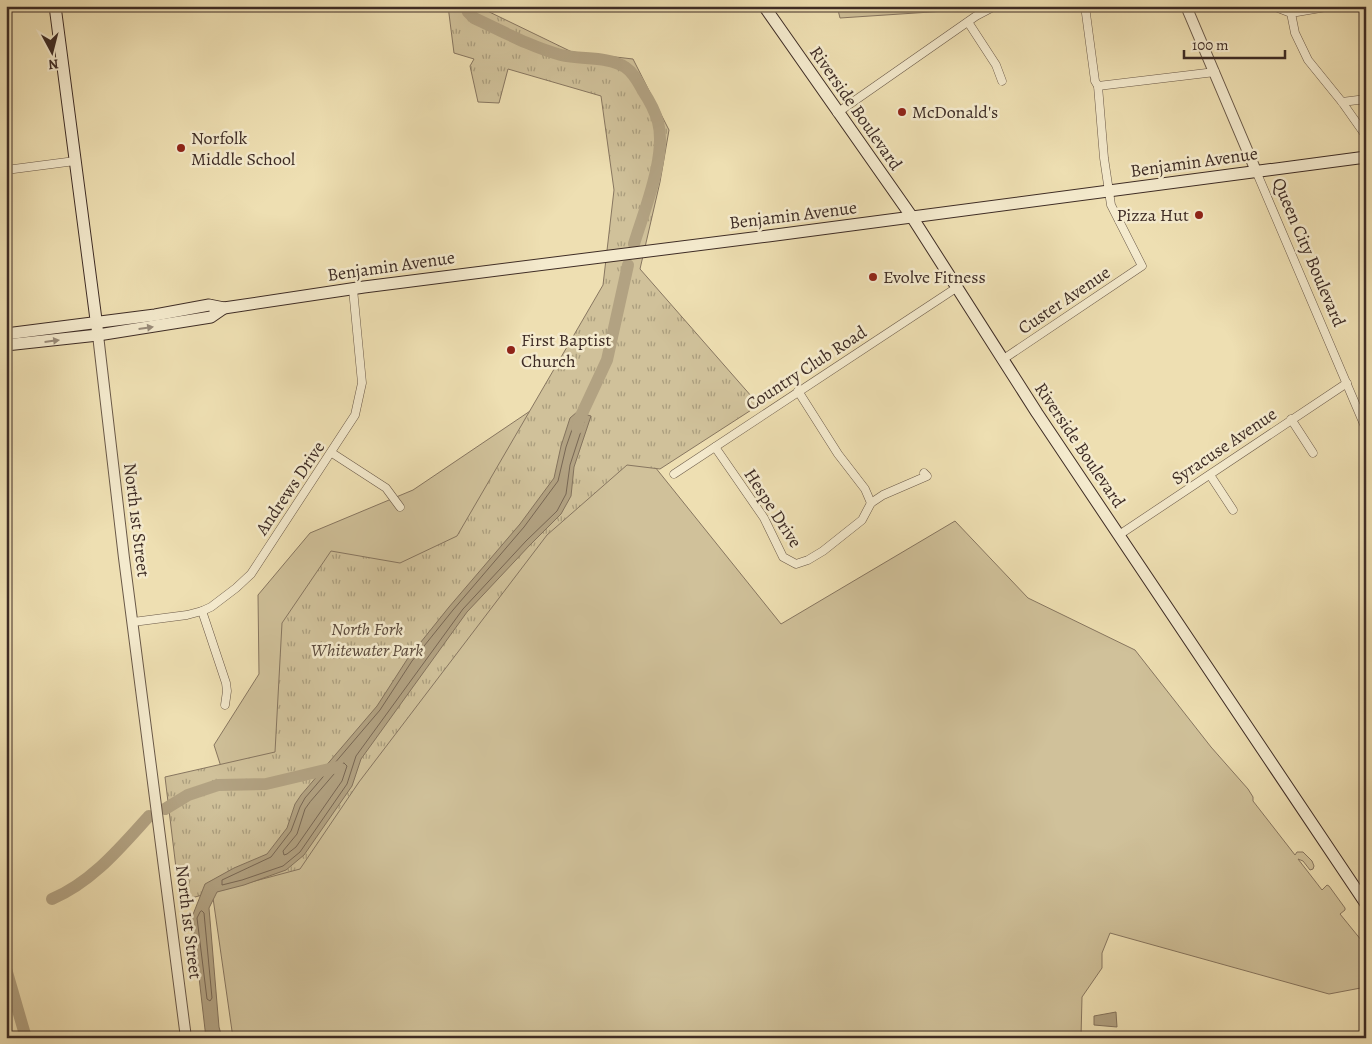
<svg xmlns="http://www.w3.org/2000/svg" width="1372" height="1044" viewBox="0 0 1372 1044" font-family="Alegreya,serif">
<style>
.green{fill:#d0c19a;stroke:#877660}
.park{fill:url(#park-tufts);stroke:#877660}
.water{fill:#b2a282;stroke:#84735d}
.lines{fill:none;stroke-linecap:round;stroke-linejoin:round}
.shore{stroke:#786754;stroke-width:1}
.river{stroke:#b2a282;stroke-width:12}
.minor-casing{stroke:#6a5948;stroke-width:9}
.tertiary-casing{stroke:#6a5948;stroke-width:12}
.secondary-casing{stroke:#3e2c25;stroke-width:13}
.minor{stroke:#f4eacd;stroke-width:8}
.tertiary{stroke:#f4eacd;stroke-width:10}
.secondary{stroke:#f4eacd;stroke-width:11}
.oneway{fill:#998b79}
.poi-dot{fill:#8f2418;stroke:#f4eacd;stroke-width:2}
.labels{text-anchor:middle;stroke-width:5;stroke-linejoin:round;paint-order:stroke}
.street-label{font-size:18px;fill:#3e2c25;stroke:#f4eacd}
.poi-label{font-size:18px;fill:#3e2c25;stroke:#f4eacd;text-anchor:start}
.park-label{font-size:18px;font-style:italic;fill:#5b4a3c;stroke:#f4eacd}
</style>
<defs>
<pattern id="park-tufts" width="24" height="20" patternUnits="userSpaceOnUse" patternTransform="scale(1.25)"><rect width="24" height="20" fill="#d0c19a"/><path d="M3 7l-1-3M5 7V3M7 7l1-3M15 17l-1-3M17 17v-4M19 17l1-3" fill="none" stroke="#aa9d7d"/></pattern>
</defs>
<rect width="100%" height="100%" fill="#eedfb2"/>
<filter id="stains"><feTurbulence type="fractalNoise" baseFrequency=".004" numOctaves="4"/><feColorMatrix values="0 0 0 0 .2 0 0 0 0 .09 0 0 0 0 .02 0 0 0 .5 -.17"/></filter>
<radialGradient id="worn" r=".72"><stop offset=".6" stop-color="#630" stop-opacity="0"/><stop offset="1" stop-color="#630" stop-opacity=".3"/></radialGradient>
<polygon class="green" points="582,376 781,624 955,521 1028,598 1135,650 1211,747 1248,789 1253,797 1253,801 1295,855 1297,852 1303,852 1312,861 1314,866 1313,869 1310,870 1303,861 1298,859 1322,890 1327,885 1329,886 1345,908 1345,910 1340,914 1366,946 1366,987 1329,994 1110,933 1102,953 1102,968 1082,997 1081,1038 233,1038 206,849 244,838 214,745 259,674 258,595 310,533 413,490"/>
<g class="park">
<polygon points="448,6 477,6 572,52 633,59 669,130 660,182 640,269 759,405 660,469 627,465 547,535 359,782 300,869 180,901 165,777 275,752 282,623 331,551 400,563 457,536 603,285 614,190 601,96 508,69 499,103 478,102 470,66 474,59 454,53"/>
<polygon points="837,6 975,6 976,9 840,18"/>
</g>
<g class="water">
<polygon points="577,412 591,416 574,467 571,496 561,514 530,545 467,612 361,759 352,786 304,855 286,870 244,885 217,892 209,908 219,1027 222,1038 206,1038 192,917 205,884 234,868 267,854 287,828 295,804 301,795 377,706 408,658 449,607 520,524 554,478 561,446 570,418"/>
<polygon points="1116,1012 1117,1027 1094,1025 1094,1016"/>
</g>
<g class="lines">
<g class="shore">
<polygon points="578,418 583,419 584,422 570,465 566,494 557,511 526,541 463,609 356,756 347,784 300,852 283,866 242,880 222,885 222,880 271,857 291,831 300,807 305,798 380,710 412,661 453,610 524,527 558,481 566,447 575,421"/>
<polygon points="344,763 347,766 342,781 296,847 287,854 284,855 283,851 297,834 305,809 310,802"/>
<polygon points="202,911 204,913 212,998 210,1001 207,999 197,918 200,912"/>
</g>
<g class="river">
<path d="M466 6 468 12 474 18C502 31 531 47 561 55 581 60 607 56 625 67 634 73 638 82 643 91 649 100 655 111 658 122 667 155 644 211 634 244"/>
<polyline points="577,428 579,420 607,360 628,265"/>
<polyline points="165,809 188,795 218,785 266,784 338,767"/>
<path d="M52 899C92 882 120 848 149 816"/>
<polyline points="6,969 26,1038"/>
</g>
<g class="minor-casing">
<g id="minor">
<polyline points="1273,6 1291,13 1295,33 1308,60 1342,102 1366,136"/>
<polyline points="1290,6 1291,13 1332,6"/>
<polyline points="968,22 996,65 1002,81"/>
<polyline points="1098,86 1215,72"/>
<polyline points="1342,102 1366,99"/>
<polyline points="837,113 976,16 995,6"/>
<polyline points="6,170 75,161"/>
<polyline points="1256,171 1366,429"/>
<polyline points="1002,360 1142,266 1111,205 1104,158 1098,86 1095,81 1085,6"/>
<polyline points="798,391 838,454 865,489 871,503"/>
<polyline points="1291,419 1313,453"/>
<polyline points="715,447 764,518 783,557 796,564 808,560 823,551 862,520 871,503 883,495 927,476 924,473"/>
<polyline points="332,453 386,488 400,507"/>
<polyline points="674,474 956,288"/>
<polyline points="1210,475 1233,510"/>
<polyline points="1119,535 1347,383"/>
<polyline points="202,611 226,683 227,691 225,705"/>
<polyline points="133,622 187,615 202,611 211,607 236,588 251,574 355,415 362,383 353,289"/>
</g>
</g>
<g class="tertiary-casing">
<g id="tertiary">
<polyline points="1186,6 1256,171"/>
<polyline points="98,335 124,558 186,1038"/>
</g>
</g>
<g class="secondary-casing">
<g id="secondary">
<polyline points="55,6 98,335"/>
<polyline points="764,6 912,217 1037,413 1366,904"/>
<polyline points="6,334 155,315 209,305 224,308 364,287 768,236 1366,157"/>
<polyline points="6,345 98,335 211,317 224,308"/>
</g>
</g>
<use href="#minor" class="minor"/>
<use href="#tertiary" class="tertiary"/>
<use href="#secondary" class="secondary"/>
</g>
<defs><path id="oneway-solid" d="M-6-.8H1V-3.2L6.5 0L1 3.2V.8H-6Z" transform="scale(1.25)"/></defs>
<g class="oneway">
<use href="#oneway-solid" transform="translate(146 328) rotate(-8)"/>
<use href="#oneway-solid" transform="translate(52 341) rotate(-7)"/>
</g>
<g class="poi-dot">
<circle cx="902" cy="112" r="5"/>
<circle cx="181" cy="148" r="5"/>
<circle cx="1199" cy="215" r="5"/>
<circle cx="873" cy="277" r="5"/>
<circle cx="511" cy="350" r="5"/>
</g>
<g class="labels">
<g class="street-label">
<text transform="translate(856 108) rotate(55)" y="6">Riverside Boulevard</text>
<text transform="translate(1194 162) rotate(-8)" y="6">Benjamin Avenue</text>
<text transform="translate(793 215) rotate(-7)" y="6">Benjamin Avenue</text>
<text transform="translate(1309 252) rotate(67)" y="6">Queen City Boulevard</text>
<text transform="translate(391 266) rotate(-8)" y="6">Benjamin Avenue</text>
<text transform="translate(1064 300) rotate(-34)" y="6">Custer Avenue</text>
<text transform="translate(806 368) rotate(-33)" y="6">Country Club Road</text>
<text transform="translate(1080 445) rotate(56)" y="6">Riverside Boulevard</text>
<text transform="translate(1224 446) rotate(-34)" y="6">Syracuse Avenue</text>
<text transform="translate(290 488) rotate(-56)" y="6">Andrews Drive</text>
<text transform="translate(773 508) rotate(57)" y="6">Hespe Drive</text>
<text transform="translate(137 520) rotate(83)" y="6">North 1st Street</text>
<text transform="translate(189 922) rotate(83)" y="6">North 1st Street</text>
</g>
<g class="poi-label">
<text x="912" y="118">McDonald's</text>
<text x="191" y="144">Norfolk<tspan x="191" dy="21">Middle School</tspan></text>
<text x="1189" y="221" text-anchor="end">Pizza Hut</text>
<text x="883" y="283">Evolve Fitness</text>
<text x="521" y="346">First Baptist<tspan x="521" dy="21">Church</tspan></text>
</g>
<g class="park-label">
<text x="367" y="635">North Fork<tspan x="367" dy="21">Whitewater Park</tspan></text>
</g>
</g>
<rect width="1372" height="1044" fill="none" stroke="#eedfb2" stroke-width="25"/>
<rect x="8" y="8" width="1357" height="1029" fill="none" stroke="#3e2c25" stroke-width="2.5"/>
<rect x="12" y="12" width="1347" height="1019" fill="none" stroke="#3e2c25"/>
<g transform="translate(52 52) rotate(173)" stroke="#f4eacd" stroke-width="4" paint-order="stroke">
<path d="M0-4L9 19L0 12L-9 19Z" fill="#3e2c25"/>
<text y="-8" font-size="14" font-weight="bold" text-anchor="middle" fill="#3e2c25">N</text>
</g>
<path d="M1184 50v8h101v-8" fill="none" stroke="#3e2c25" stroke-width="2.5"/>
<text x="1192" y="50" font-size="15" fill="#3e2c25" stroke="#f4eacd" stroke-width="4" paint-order="stroke">100 m</text>
<rect width="100%" height="100%" filter="url(#stains)"/>
<rect width="100%" height="100%" fill="url(#worn)"/>
</svg>
